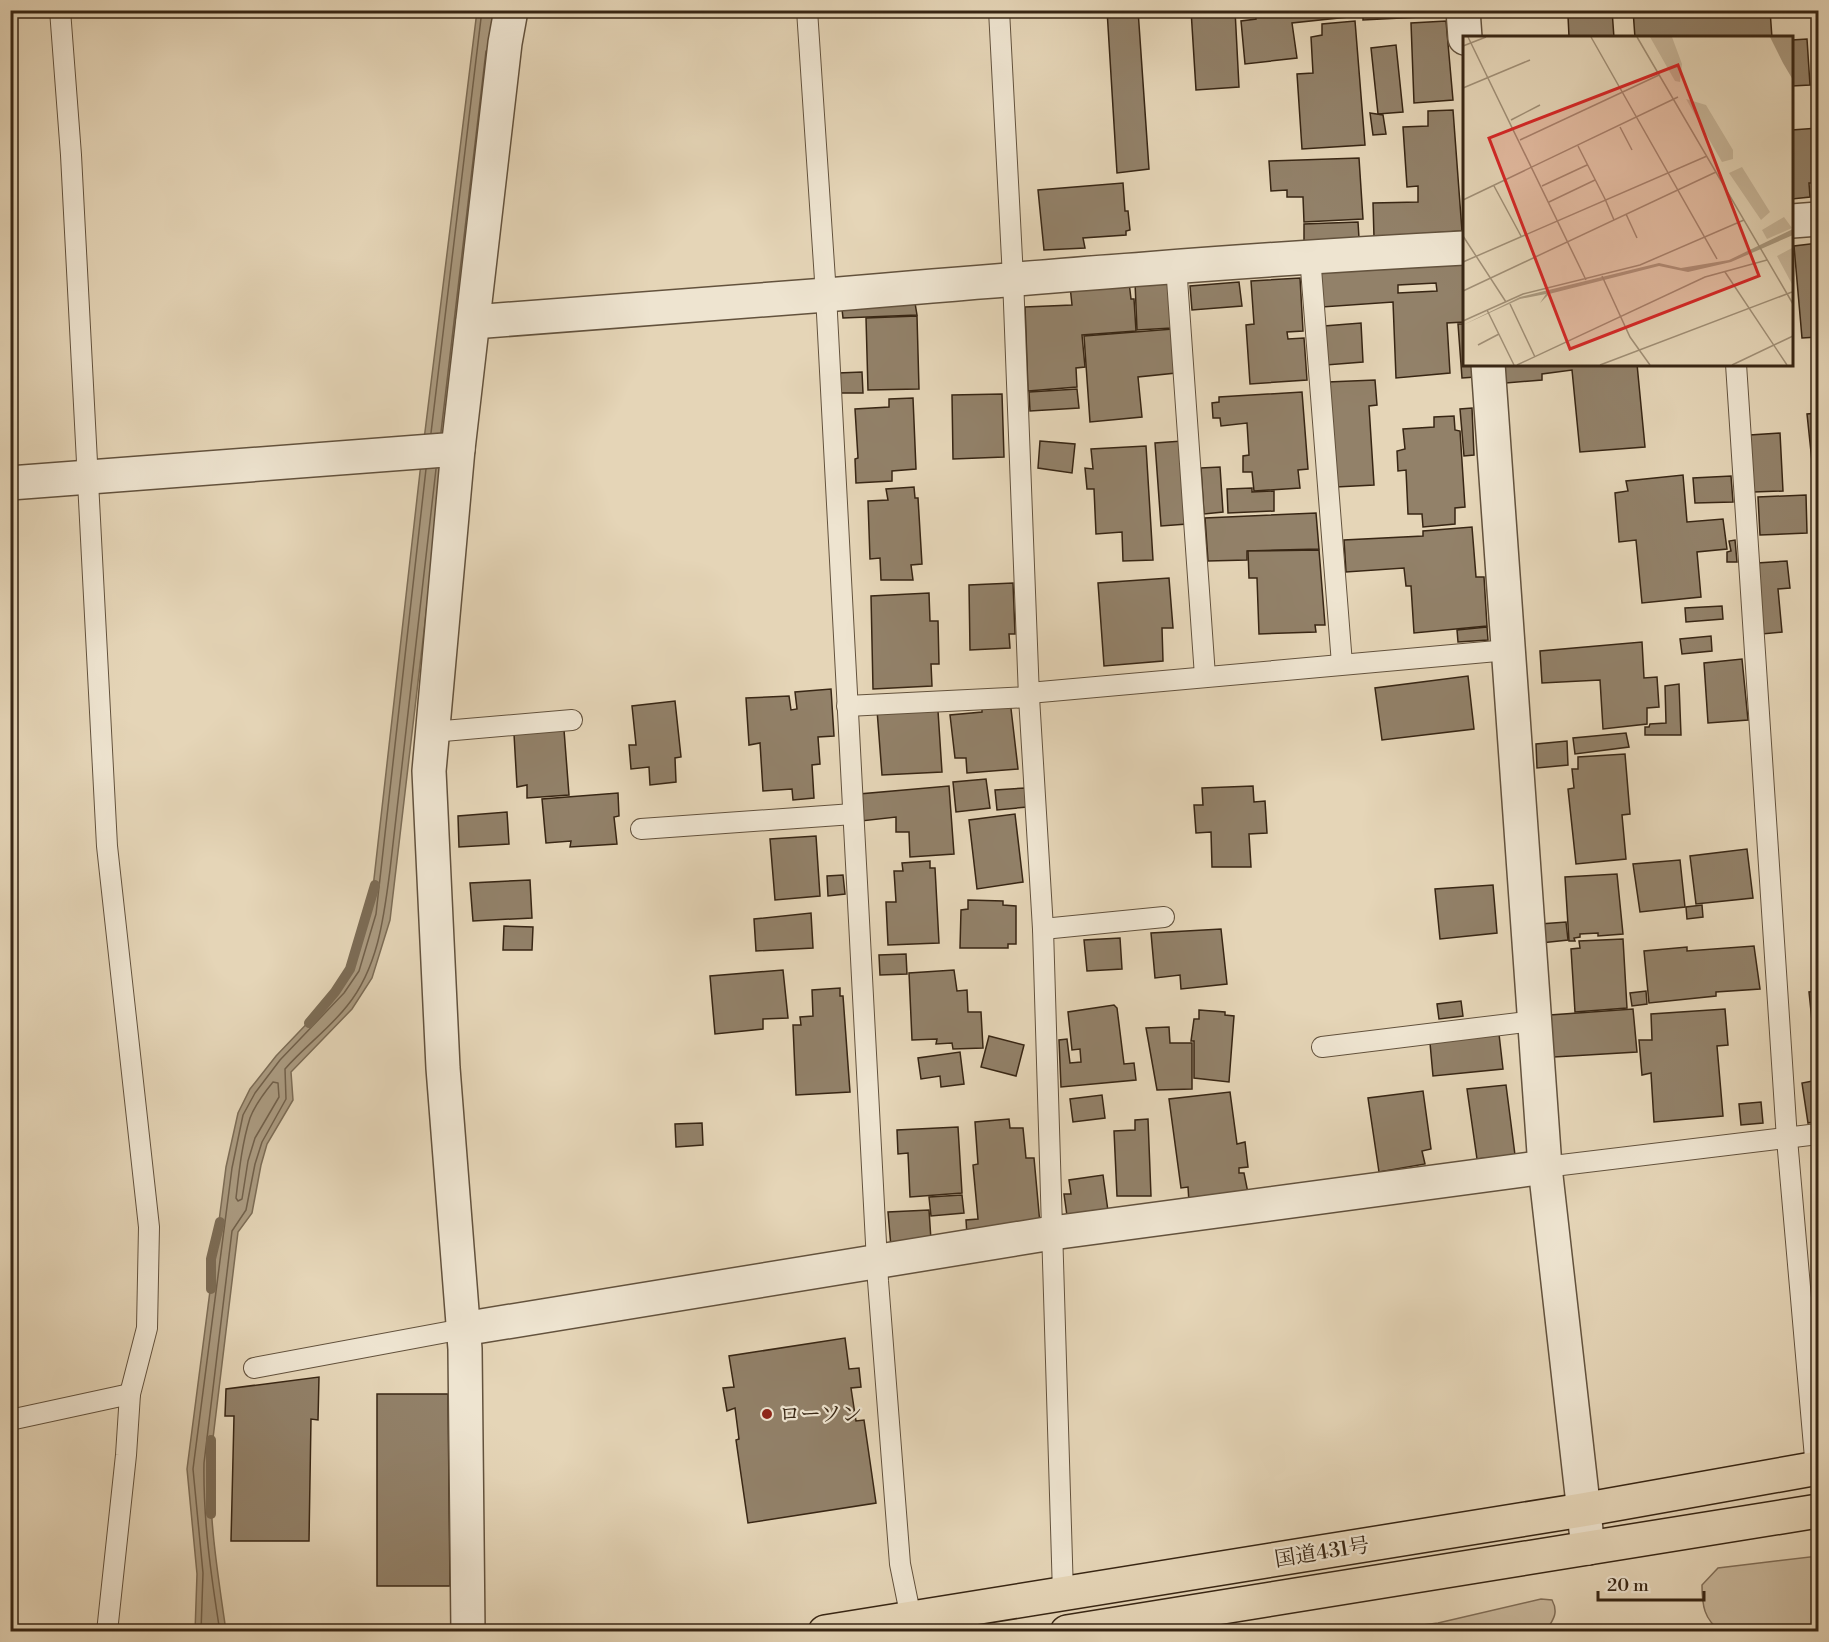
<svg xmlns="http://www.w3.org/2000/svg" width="1829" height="1642" viewBox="0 0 1829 1642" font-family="'Libre Bodoni','Noto Serif JP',serif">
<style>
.green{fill:#c8b79b;stroke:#806e58;stroke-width:1.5}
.water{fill:#aa9a80;stroke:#7c6c55;stroke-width:1.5}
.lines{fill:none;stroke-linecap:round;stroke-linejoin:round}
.shore{stroke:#71604a;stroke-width:1.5}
.stream{stroke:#7c6c55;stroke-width:10}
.building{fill:#928169;stroke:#382614;stroke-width:1.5;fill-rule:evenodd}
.service-casing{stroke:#63523d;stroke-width:22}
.minor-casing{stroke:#63523d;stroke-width:36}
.trunk-casing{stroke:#382614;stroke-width:36}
.service{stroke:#eee4d0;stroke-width:20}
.minor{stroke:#eee4d0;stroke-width:33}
.trunk{stroke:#e5d5b7;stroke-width:33}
.poi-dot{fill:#8f2418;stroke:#eee4d0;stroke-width:2}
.labels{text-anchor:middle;stroke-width:4.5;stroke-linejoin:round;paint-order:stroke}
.poi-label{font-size:21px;fill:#382614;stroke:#eee4d0;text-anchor:start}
.street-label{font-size:21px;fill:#382614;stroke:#eee4d0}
.inset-road{fill:none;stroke:#a08f76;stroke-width:1.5}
.view{fill:#d62828;fill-opacity:0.15;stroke:#d62828;stroke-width:3}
.inset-edge{fill:none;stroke:#382614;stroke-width:3}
</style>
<rect width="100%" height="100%" fill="#e5d5b7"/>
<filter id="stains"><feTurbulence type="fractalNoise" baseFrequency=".00333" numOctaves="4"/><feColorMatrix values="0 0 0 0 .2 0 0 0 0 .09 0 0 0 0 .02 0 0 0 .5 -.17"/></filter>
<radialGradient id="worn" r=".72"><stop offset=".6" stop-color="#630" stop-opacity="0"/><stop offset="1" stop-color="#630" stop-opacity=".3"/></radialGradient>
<g class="green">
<path d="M1818 1556V1631H1721C1704 1620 1702 1605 1702 1585L1718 1568Z"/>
<path d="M1541 1599 1552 1600C1559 1613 1553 1620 1546 1631H1377L1438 1623Z"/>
</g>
<path class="water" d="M477 11H497L390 920 372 978 352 1009 291 1072 293 1100 267 1144 261 1165 252 1213 238 1232 210 1463C209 1519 218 1576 226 1631L195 1632 197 1574 187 1469 226 1167 238 1113 250 1089 276 1056 339 990 353 969 370 914 420 472Z"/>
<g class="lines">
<g class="shore">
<polyline points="441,432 486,51"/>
<polyline points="431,433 482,10"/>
<path d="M273 1082 278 1083 279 1097 255 1138 248 1161 242 1199 238 1201 236 1198C239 1172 242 1143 250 1118 255 1105 264 1093 273 1082Z"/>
<polyline points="201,1632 203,1573 193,1469 232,1168 243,1115 255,1093 280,1060 344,993 359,971 376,914 426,469"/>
<path d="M220 1632C211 1576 203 1519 204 1463L232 1231 246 1210 255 1164 262 1142 286 1099 285 1069C304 1047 329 1029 347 1006 378 968 384 917 390 870L436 469"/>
</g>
<g class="stream">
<polyline points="309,1023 335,992 350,969 375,885"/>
<polyline points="211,1289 211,1259 220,1222"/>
<polyline points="211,1514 211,1440"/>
</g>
</g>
<g class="building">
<polygon points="1107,10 1138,10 1149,169 1117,173"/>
<polygon points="1191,10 1235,10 1239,87 1196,90"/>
<polygon points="1255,10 1347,10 1348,17 1292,23 1297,58 1245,64 1241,21 1256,19"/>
<polygon points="1363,10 1419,10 1420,17 1363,20"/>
<polygon points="1556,10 1612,10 1614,38 1565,38 1569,37 1568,16 1556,17"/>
<polygon points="1633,10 1770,10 1772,38 1635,38"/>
<polygon points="1355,21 1365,145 1302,149 1297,74 1313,73 1311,37 1322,35 1322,24"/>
<polygon points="1446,21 1453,100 1414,103 1411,23"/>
<polygon points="1807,39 1810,85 1792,86 1792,40"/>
<polygon points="1396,45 1403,112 1378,114 1371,48"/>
<polygon points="1453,110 1462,231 1374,237 1373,203 1418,202 1418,186 1407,187 1403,127 1428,126 1428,111"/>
<polygon points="1370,113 1383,115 1386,134 1373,135"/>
<polygon points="1818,128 1818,183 1809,183 1810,197 1792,199 1792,130"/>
<polygon points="1359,158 1363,219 1304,222 1303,197 1287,197 1287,190 1271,191 1269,161"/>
<polygon points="1123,183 1125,211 1128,211 1130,230 1126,231 1126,235 1083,238 1085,248 1044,250 1038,190"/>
<polygon points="1358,222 1359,238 1304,242 1304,224"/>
<polygon points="1818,243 1818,337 1802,338 1794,246"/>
<path d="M1464 260V322L1447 323 1450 373 1396 378 1393 302 1322 307 1319 270ZM1436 283 1437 291 1398 293V285Z"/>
<polygon points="1300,278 1303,331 1287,332 1288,339 1304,338 1307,380 1250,384 1246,325 1254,324 1251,281"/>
<polygon points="1170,279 1172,328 1137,330 1135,282"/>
<polygon points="1129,282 1131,299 1134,299 1136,331 1082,335 1085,367 1076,368 1077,387 1028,391 1025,307 1072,305 1070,286"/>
<polygon points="1239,282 1242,306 1192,310 1190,286"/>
<polygon points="914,297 917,315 843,318 841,300"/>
<polygon points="917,316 919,389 868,390 866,318"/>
<polygon points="1361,323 1363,362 1326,365 1324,326"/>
<polygon points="1458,324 1464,324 1464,364 1476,364 1476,377 1462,378"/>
<polygon points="1173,329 1176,373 1138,377 1142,417 1090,422 1084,336"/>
<polygon points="1504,364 1637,364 1645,447 1580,452 1572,370 1542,374 1542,380 1506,383"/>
<polygon points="862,372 863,393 839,393 838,373"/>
<polygon points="1375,380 1377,405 1369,406 1374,485 1336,487 1328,382"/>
<polygon points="1077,389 1079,408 1030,411 1029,392"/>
<polygon points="1302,392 1308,469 1298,470 1300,488 1254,491 1252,472 1243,472 1243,456 1249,455 1247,423 1221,426 1220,418 1213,418 1212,403 1219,402 1219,397"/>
<polygon points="1002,394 1004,457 953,459 952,395"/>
<polygon points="913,398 916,469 892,471 892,481 856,483 855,459 858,458 855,409 889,407 889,399"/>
<polygon points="1472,408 1474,455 1464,456 1460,409"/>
<polygon points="1818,413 1818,470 1813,471 1807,414"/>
<polygon points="1454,416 1455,430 1460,431 1465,507 1455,508 1455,524 1423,527 1422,514 1408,514 1406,470 1398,471 1397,451 1405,449 1403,429 1434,427 1434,417"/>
<polygon points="1780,433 1783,491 1754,492 1750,435"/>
<polygon points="1040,441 1075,444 1072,473 1038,468"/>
<polygon points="1182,441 1187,524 1161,526 1155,443"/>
<polygon points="1146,446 1153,560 1123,561 1122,532 1096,534 1094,489 1087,489 1085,468 1093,469 1091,449"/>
<polygon points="1220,467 1223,512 1204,514 1201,468"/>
<polygon points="1683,475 1687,522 1723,519 1727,549 1697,552 1701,597 1642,603 1636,540 1619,542 1615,493 1628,491 1626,481"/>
<polygon points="1731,476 1733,502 1695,503 1693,478"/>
<polygon points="914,487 915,498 918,498 922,564 911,565 913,580 881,580 880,558 870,559 868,501 888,500 886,489"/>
<polygon points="1252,488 1252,492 1274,491 1274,511 1228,513 1227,489"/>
<polygon points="1806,495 1807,533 1760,535 1758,497"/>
<polygon points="1316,513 1319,549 1247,551 1247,560 1208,561 1205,518"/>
<polygon points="1472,527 1476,577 1484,577 1487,626 1414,633 1411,586 1406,586 1404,568 1346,572 1344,540 1423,536 1423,531"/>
<polygon points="1735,540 1737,562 1727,562 1727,552 1731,551 1729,541"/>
<polygon points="1319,550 1325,625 1315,625 1316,632 1259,634 1257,578 1249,578 1248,551"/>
<polygon points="1787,561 1790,588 1778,589 1782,632 1762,634 1757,563"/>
<polygon points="1169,578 1173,628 1162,628 1163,661 1104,666 1098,583"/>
<polygon points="1013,583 1015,634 1009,634 1010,648 970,650 969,585"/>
<polygon points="929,593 930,621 938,621 939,664 931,664 932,686 873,689 871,596"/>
<polygon points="1722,606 1723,619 1686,622 1685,608"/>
<polygon points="1487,627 1488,640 1458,642 1457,630"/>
<polygon points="1711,636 1712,651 1682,654 1680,639"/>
<polygon points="1642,642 1644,678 1657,677 1659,707 1647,708 1647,724 1603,729 1600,680 1542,683 1540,651"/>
<polygon points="1812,642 1818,642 1818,719"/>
<polygon points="1742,659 1748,720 1708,723 1704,663"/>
<polygon points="1468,676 1474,729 1382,740 1375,688"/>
<polygon points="1679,684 1681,735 1645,735 1645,727 1649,727 1650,724 1666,723 1665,686"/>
<polygon points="831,689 834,736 818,737 820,764 812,765 814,798 793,800 792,789 763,791 760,743 749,745 746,698 789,696 791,710 797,709 795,692"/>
<polygon points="1010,700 1018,769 967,773 966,758 955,758 950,715 982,712 982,702"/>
<polygon points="675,701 681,757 675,758 676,782 650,785 649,767 631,769 629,745 636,745 632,706"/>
<polygon points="877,710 938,711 942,772 882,775"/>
<polygon points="564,730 569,795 527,798 527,785 517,787 514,734"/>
<polygon points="1626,733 1629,747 1575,754 1573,738"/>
<polygon points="1567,741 1568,765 1537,768 1536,744"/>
<polygon points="1625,754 1630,814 1622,815 1626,859 1576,864 1568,789 1574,788 1572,769 1578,769 1578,757"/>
<polygon points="986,779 990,808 956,812 953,782"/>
<polygon points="949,786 954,854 910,857 909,832 896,832 896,817 861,821 859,794"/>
<polygon points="1253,786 1254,802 1265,801 1267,833 1249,834 1251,867 1212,867 1211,832 1196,833 1194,805 1203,805 1202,788"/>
<polygon points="1025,788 1027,807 997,810 995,790"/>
<polygon points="618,793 619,816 614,817 617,844 570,847 571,841 546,843 542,799"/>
<polygon points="507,812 509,844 459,847 458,816"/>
<polygon points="1015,814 1023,882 977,889 969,820"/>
<polygon points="816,836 820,896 775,900 770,839"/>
<polygon points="1747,849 1753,898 1696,904 1690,856"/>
<polygon points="1680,860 1685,907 1640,912 1633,864"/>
<polygon points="930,861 930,868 935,868 939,943 888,945 886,902 896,902 894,871 903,871 902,863"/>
<polygon points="1617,874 1623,934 1598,936 1598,933 1580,934 1580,937 1574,938 1575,941 1569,941 1565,877"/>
<polygon points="843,875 845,894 828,896 827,876"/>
<polygon points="530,880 532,918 473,921 470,883"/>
<polygon points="1493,885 1497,933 1440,939 1435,889"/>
<polygon points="968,900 1003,901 1003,905 1016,906 1016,944 1008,944 1008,948 960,948 961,910 968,909"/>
<polygon points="1702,905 1703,917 1687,919 1686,907"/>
<polygon points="811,913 813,948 756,951 754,919"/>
<polygon points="1566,922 1568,940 1541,943 1540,924"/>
<polygon points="504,926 533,927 532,950 503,950"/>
<polygon points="1221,929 1227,984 1181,989 1180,975 1155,978 1151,933"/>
<polygon points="1120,938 1122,969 1087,971 1084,940"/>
<polygon points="1623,939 1627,1008 1575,1012 1571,949 1580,948 1579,941"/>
<polygon points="1754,946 1760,989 1716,992 1716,996 1649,1003 1644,951 1687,947 1687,951"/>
<polygon points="906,954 907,974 880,975 879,955"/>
<polygon points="783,970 788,1018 763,1019 763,1029 715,1034 710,976"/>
<polygon points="954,970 957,991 967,990 968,1012 981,1012 983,1048 953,1049 952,1043 936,1044 937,1039 912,1040 909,973"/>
<polygon points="840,988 840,996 843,996 850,1092 796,1095 793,1025 801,1025 800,1017 813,1016 812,990"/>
<polygon points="1646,991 1647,1004 1632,1006 1630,993"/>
<polygon points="1818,991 1818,1020 1812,1021 1809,992"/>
<polygon points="1461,1001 1463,1016 1439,1019 1437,1004"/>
<polygon points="1114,1005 1117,1008 1124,1064 1134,1063 1136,1080 1061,1087 1059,1040 1067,1039 1070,1063 1081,1062 1080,1049 1072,1050 1068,1012"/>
<polygon points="1633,1009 1637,1052 1554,1057 1550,1015"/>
<polygon points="1725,1009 1728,1045 1717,1046 1723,1116 1654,1122 1651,1073 1642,1075 1639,1040 1652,1040 1651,1014"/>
<polygon points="1199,1010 1225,1012 1225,1015 1234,1016 1229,1082 1194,1078 1194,1041 1191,1041 1194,1019 1199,1019"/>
<polygon points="1169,1027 1170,1043 1192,1043 1192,1089 1157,1090 1146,1028"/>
<polygon points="1499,1034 1503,1069 1433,1076 1430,1043"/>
<polygon points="989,1036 1024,1045 1016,1076 981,1067"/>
<polygon points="960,1052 964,1084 941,1087 940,1076 921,1079 918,1058"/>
<polygon points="1818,1080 1818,1121 1808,1123 1802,1083"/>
<polygon points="1506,1085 1515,1155 1477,1159 1467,1089"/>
<polygon points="1423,1091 1431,1149 1422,1151 1425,1164 1379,1172 1368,1098"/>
<polygon points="1230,1092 1237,1144 1245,1142 1248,1167 1239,1168 1239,1173 1244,1173 1248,1193 1189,1202 1188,1187 1181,1188 1169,1099"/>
<polygon points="1102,1095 1105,1118 1073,1122 1070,1099"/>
<polygon points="1761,1102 1763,1123 1741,1125 1739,1104"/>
<polygon points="1009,1119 1010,1128 1023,1128 1026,1158 1034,1158 1040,1224 967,1235 966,1220 978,1219 973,1165 978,1164 975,1122"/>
<polygon points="1148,1119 1151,1196 1117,1196 1114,1131 1135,1130 1135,1120"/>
<polygon points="702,1123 703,1145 676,1147 675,1124"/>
<polygon points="958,1127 962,1193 910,1197 908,1153 898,1154 897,1130"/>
<polygon points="1103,1175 1109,1218 1068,1223 1064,1194 1071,1194 1069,1180"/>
<polygon points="962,1195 964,1213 931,1216 929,1197"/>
<polygon points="929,1210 931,1240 891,1247 888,1212"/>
<polygon points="845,1338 849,1369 859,1368 861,1387 851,1388 856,1421 864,1420 876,1503 748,1523 736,1440 739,1439 735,1408 727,1411 723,1388 734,1387 729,1356"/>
<polygon points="319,1377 318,1420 311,1419 309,1541 231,1541 234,1416 225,1416 226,1389"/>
<polygon points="377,1394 448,1394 450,1586 377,1586"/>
</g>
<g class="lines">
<g class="service-casing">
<g id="service">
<polyline points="60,10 71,155 107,846 149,1227 147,1328 130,1394 126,1455 107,1632"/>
<polyline points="807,10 826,295 878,1281 900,1564 911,1618"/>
<polyline points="999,10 1013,278 1029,697 1043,929 1063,1594"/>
<polyline points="1310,256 1342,664"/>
<polyline points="1176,265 1205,676"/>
<polyline points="1736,364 1787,1139 1816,1469"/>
<polyline points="1029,693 1508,650"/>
<polyline points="847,706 1029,697"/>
<polyline points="432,732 572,720"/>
<polyline points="641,829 853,814"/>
<polyline points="1043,929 1164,917"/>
<polyline points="1322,1047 1534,1021"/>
<polyline points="1545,1167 1818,1134"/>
<polyline points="254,1368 463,1329"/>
<polyline points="10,1420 130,1394"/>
</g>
</g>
<g class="minor-casing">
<g id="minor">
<polyline points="1463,10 1465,38"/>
<polyline points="1792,221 1818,219"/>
<path d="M473 322C591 313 709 305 826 295 1039 277 1251 259 1464 248"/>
<polyline points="1488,364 1545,1167 1588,1548"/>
<polyline points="10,483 458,449"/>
<polyline points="463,1329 1052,1233 1545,1167"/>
<polyline points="468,1632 465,1349 443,1068 429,771 458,449 505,43 511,10"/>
</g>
</g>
<g class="trunk-casing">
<g id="trunk">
<polyline points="825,1632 1582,1510 1818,1468"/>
<polyline points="1067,1632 1818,1511"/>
</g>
</g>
<use href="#service" class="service"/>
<use href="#minor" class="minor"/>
<use href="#trunk" class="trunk"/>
</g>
<circle class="poi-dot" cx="767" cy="1414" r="6"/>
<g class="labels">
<g class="poi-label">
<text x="779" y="1421">ローソン</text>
</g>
<g class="street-label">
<text transform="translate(1322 1552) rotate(-9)" y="7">国道431号</text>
</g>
</g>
<g transform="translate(1463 36)">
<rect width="330" height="330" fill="#e5d5b7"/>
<path d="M187 1H209L219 28 217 46 212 45ZM223 63 243 69 270 114V123L259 126ZM279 131 307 176 298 184 266 137ZM321 181 329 192 304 203 299 194ZM329 212 330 213V250L314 220Z" fill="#c8b79b"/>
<path d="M307 1H330V44L320 27ZM330 193V199L268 226 225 236 196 230 86 258 77 267 83 258 57 263 0 289 57 261 196 227 218 232 266 224Z" fill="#aa9a80"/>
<path class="inset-road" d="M5 1 123 244M128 1 254 223M174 1 330 268M0 10 23 1M0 52 67 24M48 84 77 69M157 91 169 114M57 104 196 39M115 110 142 163M31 150 58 200M79 150 124 129M142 163 151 184M0 164 215 61M86 166 132 144M163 178 174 202M0 200 43 266M0 226 244 120M262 236 324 329M139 240 167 301 187 329M0 255 253 136M47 268 72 321M24 274 51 329M0 285 60 258 177 229 281 184M15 309 36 298M54 329 242 241 304 224M137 329 329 256M269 329 330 300"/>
<path class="view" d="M215 29 296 240 107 313 26 102Z"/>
<rect width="330" height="330" class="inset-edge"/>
</g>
<rect width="1829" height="1642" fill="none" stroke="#e5d5b7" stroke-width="36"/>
<rect x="12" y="12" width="1805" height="1618" fill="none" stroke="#382614" stroke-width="3"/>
<rect x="18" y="18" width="1793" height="1606" fill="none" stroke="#382614" stroke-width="1.5"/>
<path d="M1598 1591v9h106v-9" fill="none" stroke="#382614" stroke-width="3"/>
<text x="1607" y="1591" font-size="18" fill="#382614" stroke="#eee4d0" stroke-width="4.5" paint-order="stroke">20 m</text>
<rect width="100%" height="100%" filter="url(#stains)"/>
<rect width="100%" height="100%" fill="url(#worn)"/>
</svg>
